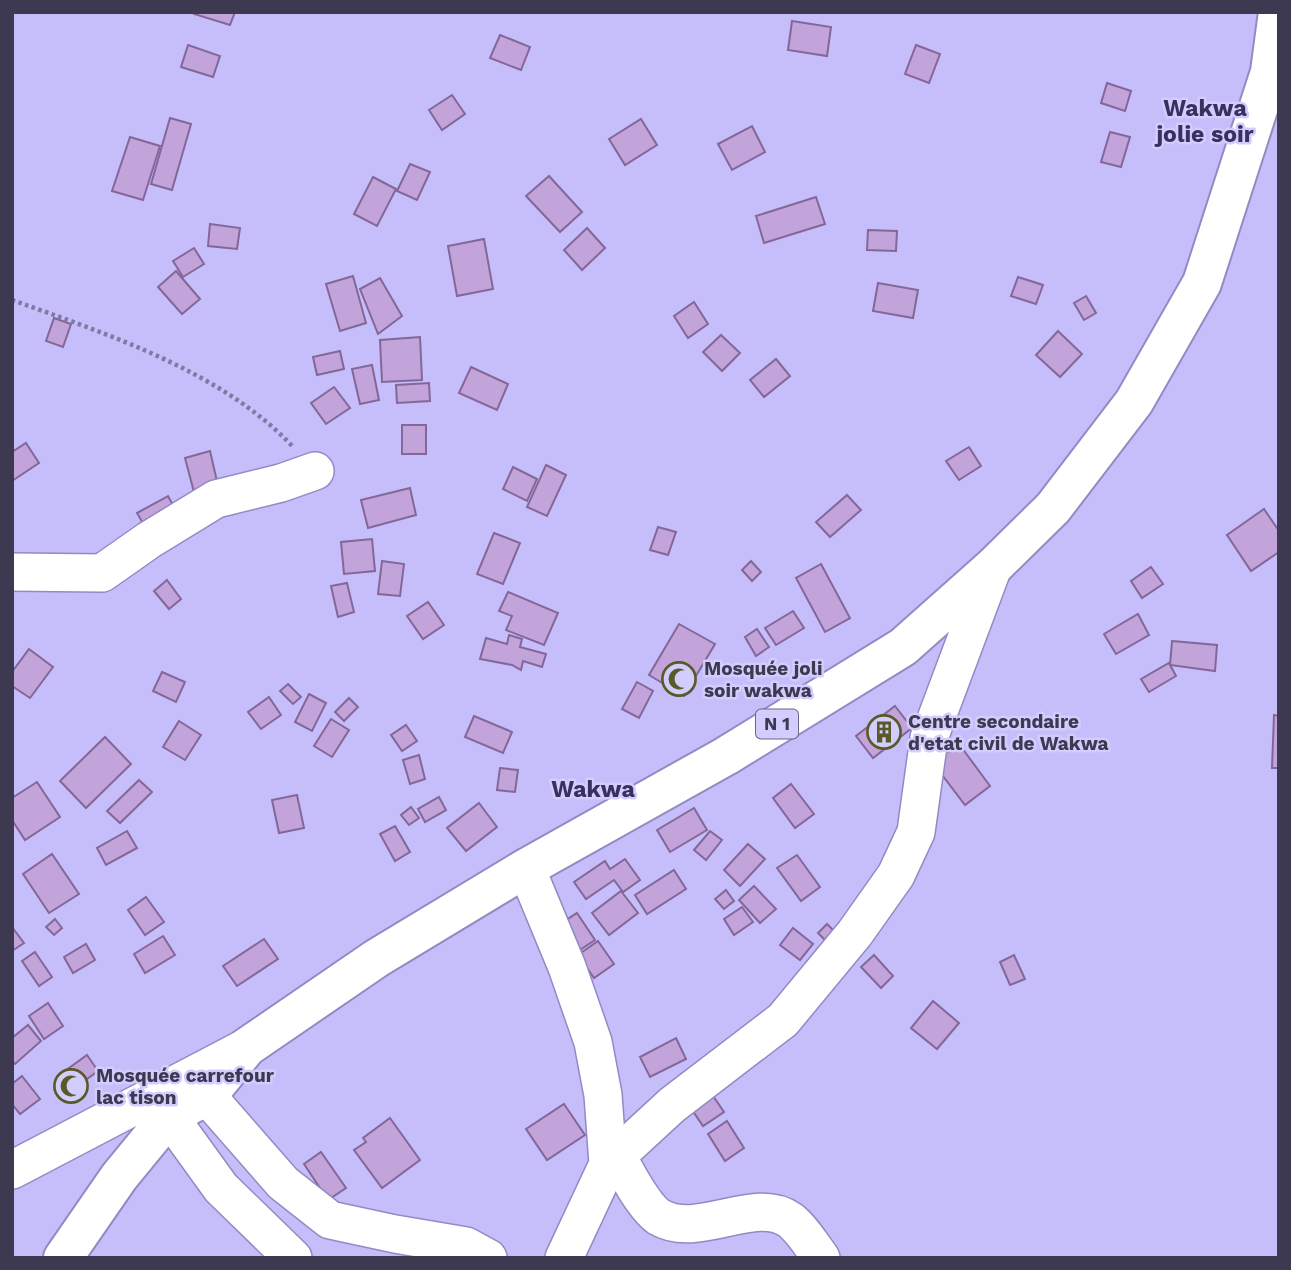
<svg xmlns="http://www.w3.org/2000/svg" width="1291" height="1270" viewBox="0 0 1291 1270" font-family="'Work Sans',sans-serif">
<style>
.building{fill:#c2a3da;stroke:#846799;stroke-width:2}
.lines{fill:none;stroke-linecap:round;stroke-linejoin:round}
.minor-casing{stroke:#928bc3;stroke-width:40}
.highway-casing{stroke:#928bc3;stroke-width:42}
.path{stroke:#7f7aa4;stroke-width:4.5;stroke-dasharray:3.5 3.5;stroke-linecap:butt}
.minor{stroke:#fff;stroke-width:37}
.highway{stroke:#fff;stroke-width:38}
.labels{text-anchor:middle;stroke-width:5;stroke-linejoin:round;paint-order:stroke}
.shield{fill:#d2cdfd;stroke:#696585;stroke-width:2}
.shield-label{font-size:18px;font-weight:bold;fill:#3c3951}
.poi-label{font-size:19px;font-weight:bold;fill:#3c3951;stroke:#d2cdfd;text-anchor:start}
.quarter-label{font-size:23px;font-weight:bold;fill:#393060;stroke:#d2cdfd}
</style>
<rect width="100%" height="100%" fill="#c5befa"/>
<g class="building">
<polygon points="195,12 235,12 230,25 194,14"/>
<polygon points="792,21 831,27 827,56 788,50"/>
<polygon points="500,35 530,47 521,70 490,58"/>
<polygon points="188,45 220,56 213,77 181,67"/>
<polygon points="916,45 940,54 929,83 905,74"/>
<polygon points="1107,83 1131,91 1125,111 1101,103"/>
<polygon points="452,95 465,114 442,130 429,110"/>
<polygon points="170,118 191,124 172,190 151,184"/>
<polygon points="641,119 657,145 625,165 609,139"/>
<polygon points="752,126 765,152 732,170 718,144"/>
<polygon points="1110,132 1130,137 1121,167 1101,162"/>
<polygon points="130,137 160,146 143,200 112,191"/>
<polygon points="410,164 430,172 417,200 397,191"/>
<polygon points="549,176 582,212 560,232 526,196"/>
<polygon points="373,177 396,189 377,226 354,214"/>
<polygon points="816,197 825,224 764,243 756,216"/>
<polygon points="210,224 240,228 237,249 208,246"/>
<polygon points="587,228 605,248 582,270 564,250"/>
<polygon points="868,230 897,231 896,251 867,250"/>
<polygon points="484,239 493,289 457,296 448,246"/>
<polygon points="194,248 204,264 183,277 173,261"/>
<polygon points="176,271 200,299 182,314 158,287"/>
<polygon points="353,276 366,323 340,331 326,284"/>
<polygon points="1018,277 1043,285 1036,304 1011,296"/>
<polygon points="380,278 402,316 378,334 360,289"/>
<polygon points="878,283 918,290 913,318 873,311"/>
<polygon points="1086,296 1096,313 1084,320 1074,303"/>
<polygon points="694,302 708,324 688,338 674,316"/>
<polygon points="54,318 71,324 63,347 46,341"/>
<polygon points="1058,331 1082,354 1060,377 1036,355"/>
<polygon points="721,335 740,353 722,371 703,352"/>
<polygon points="420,337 422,380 382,382 380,340"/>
<polygon points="340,351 344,369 317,375 313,357"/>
<polygon points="776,359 790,376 764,397 750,380"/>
<polygon points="372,365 379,400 360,404 352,369"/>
<polygon points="471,367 508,384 497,410 459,393"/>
<polygon points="429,383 430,401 397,403 396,385"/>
<polygon points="334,387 350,408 326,424 311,403"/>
<rect x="402" y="425" width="24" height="29"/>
<polygon points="26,443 39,463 12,481 12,452"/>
<polygon points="969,447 981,466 959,480 946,461"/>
<polygon points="210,451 219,490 195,496 185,458"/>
<polygon points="546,465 566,475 547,516 527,507"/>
<polygon points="513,467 537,479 527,501 503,489"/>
<polygon points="410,488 416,515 368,528 361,500"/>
<polygon points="847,495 861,510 830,537 816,522"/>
<polygon points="168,496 176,511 145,527 137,513"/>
<polygon points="1264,509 1279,531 1279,552 1251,571 1227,535"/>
<polygon points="658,527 676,532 668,555 650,550"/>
<polygon points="494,533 520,543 503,584 477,574"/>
<polygon points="372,539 375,571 344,574 341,542"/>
<polygon points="382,561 404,564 400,596 378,594"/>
<polygon points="751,561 761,572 752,581 742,570"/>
<polygon points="821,564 850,618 825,632 796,578"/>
<polygon points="1151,567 1163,584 1142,598 1131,581"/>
<polygon points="167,580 181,599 169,609 154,591"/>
<polygon points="347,583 354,612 338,617 331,586"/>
<polygon points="508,592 558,613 544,645 506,630 512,616 499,611"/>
<polygon points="428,602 444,625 423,639 407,616"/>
<polygon points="793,611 804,628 776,645 765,628"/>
<polygon points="1138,614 1149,635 1116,654 1104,634"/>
<polygon points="679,624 715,644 684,696 649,675"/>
<polygon points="757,629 769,647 756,656 745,637"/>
<polygon points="509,635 522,639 520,647 546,654 542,667 523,661 521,670 512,665 480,659 486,638 507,644"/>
<polygon points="1172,641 1217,645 1215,671 1170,665"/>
<polygon points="29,649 53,667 30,698 12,686 12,672"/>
<polygon points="1169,663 1176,676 1149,692 1141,679"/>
<polygon points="162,672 185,682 176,702 153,691"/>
<polygon points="637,682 653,691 639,718 622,709"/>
<polygon points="288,684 301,697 293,704 280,691"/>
<polygon points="309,694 326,703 312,731 295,722"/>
<polygon points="269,697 281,715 261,729 248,712"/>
<polygon points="349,698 358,707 344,721 335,712"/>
<polygon points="895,706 912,728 873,758 856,736"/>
<polygon points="1274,715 1279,716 1279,768 1272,768"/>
<polygon points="474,716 512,732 503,753 465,737"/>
<polygon points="331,719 349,730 332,757 314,746"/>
<polygon points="179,721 201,735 185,760 163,747"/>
<polygon points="406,725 417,741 402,751 391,735"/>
<polygon points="105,737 131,764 86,808 60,781"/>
<polygon points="959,744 990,786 965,805 933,763"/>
<polygon points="419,755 425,779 410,784 403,760"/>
<polygon points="500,768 518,770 515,792 497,790"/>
<polygon points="139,780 152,792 120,823 107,811"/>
<polygon points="37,782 60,817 25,840 12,820 12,798"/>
<polygon points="791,784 814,814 795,828 773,798"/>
<polygon points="297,795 304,828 279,833 272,800"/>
<polygon points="439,797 446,810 425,822 418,809"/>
<polygon points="479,803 497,827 466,851 447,828"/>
<polygon points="411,807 419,818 409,825 401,815"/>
<polygon points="694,808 707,830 670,852 657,830"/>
<polygon points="395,826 410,852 395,861 380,834"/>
<polygon points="127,831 137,848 106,865 97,848"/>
<polygon points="710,831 722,840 706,860 694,850"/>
<polygon points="748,844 765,859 740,886 724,870"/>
<polygon points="52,854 79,894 49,913 23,874"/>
<polygon points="797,855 820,887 801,901 777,868"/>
<polygon points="625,859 640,880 623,892 614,880 586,899 574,882 605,861 610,869"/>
<polygon points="674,870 686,889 647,914 635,895"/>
<polygon points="754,886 776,909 760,923 739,900"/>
<polygon points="726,890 734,901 724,909 715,899"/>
<polygon points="621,891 638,913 609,935 592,913"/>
<polygon points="146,897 164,922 145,935 128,910"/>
<polygon points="742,907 753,922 734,935 724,919"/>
<polygon points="577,913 595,940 572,955 554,928"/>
<polygon points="55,919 62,928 54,935 46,927"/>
<polygon points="827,924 836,933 827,942 818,933"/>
<polygon points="12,927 24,943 12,951"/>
<polygon points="793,928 813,944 800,960 780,945"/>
<polygon points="163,936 175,955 145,973 134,954"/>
<polygon points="264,939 278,959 237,986 223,966"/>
<polygon points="598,941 614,964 594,978 578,955"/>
<polygon points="86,944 95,960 73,973 64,957"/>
<polygon points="35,952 52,977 39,986 22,961"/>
<polygon points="874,955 893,976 881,988 861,967"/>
<polygon points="1014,955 1025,979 1010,985 1000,962"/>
<polygon points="933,1001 959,1023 937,1049 911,1028"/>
<polygon points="48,1003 63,1026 44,1039 29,1016"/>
<polygon points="28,1025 41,1041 15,1064 12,1061 12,1038"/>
<polygon points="676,1038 686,1059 650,1077 640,1057"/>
<polygon points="87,1055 98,1071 69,1092 58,1076"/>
<polygon points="22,1076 40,1099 20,1114 12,1104 12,1084"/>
<polygon points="707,1087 724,1112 703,1126 686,1101"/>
<polygon points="564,1104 585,1135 547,1160 526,1129"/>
<polygon points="390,1118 420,1160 382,1188 354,1150 366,1142 363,1138"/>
<polygon points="727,1121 744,1148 725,1161 708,1134"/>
<polygon points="321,1152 346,1188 328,1200 304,1164"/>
</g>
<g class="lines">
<g class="minor-casing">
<g id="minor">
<polyline points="12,572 102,573 149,540 216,499 281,483 315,471"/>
<polyline points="526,868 567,967 593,1042 603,1095 608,1164 564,1258"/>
<polyline points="207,1096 283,1183 330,1220 395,1234 466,1246 488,1258"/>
<polyline points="169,1116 221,1188 293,1258"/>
<path d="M617 1155C625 1171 644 1207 659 1217 698 1240 755 1195 790 1220 802 1229 812 1246 821 1258"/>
<polyline points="608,1164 672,1105 783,1020 855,933 896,875 916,832 929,738 993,567"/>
<polyline points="12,1170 247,1047"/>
</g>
</g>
<g class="highway-casing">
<polyline id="highway" points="63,1258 119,1177 169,1116 207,1096 247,1047 377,958 526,868 726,756 903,647 993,567 1053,508 1134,402 1202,283 1270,72 1278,12"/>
</g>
<path class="path" d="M12 300C107 334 224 372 294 448"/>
<use href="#minor" class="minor"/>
<use href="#highway" class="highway"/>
</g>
<defs>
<g id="mosque-ring" transform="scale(1.75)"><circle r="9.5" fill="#d2cdfd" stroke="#595a27" stroke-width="1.5"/><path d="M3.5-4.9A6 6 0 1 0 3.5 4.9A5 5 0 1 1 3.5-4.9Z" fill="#595a27"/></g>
<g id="building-ring" transform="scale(1.75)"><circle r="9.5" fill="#d2cdfd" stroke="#595a27" stroke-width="1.5"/><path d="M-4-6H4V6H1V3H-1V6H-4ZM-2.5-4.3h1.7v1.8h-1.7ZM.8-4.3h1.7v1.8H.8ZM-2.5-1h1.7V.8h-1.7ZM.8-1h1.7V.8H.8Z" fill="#595a27"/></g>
</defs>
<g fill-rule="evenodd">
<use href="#mosque-ring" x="679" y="679"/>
<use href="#building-ring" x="884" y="732"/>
<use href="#mosque-ring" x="71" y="1086"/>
</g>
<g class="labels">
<rect class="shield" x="756" y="709.5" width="42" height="29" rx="5"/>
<g class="shield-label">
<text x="777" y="730">N 1</text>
</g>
<g class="poi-label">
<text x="704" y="675">Mosquée joli<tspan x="704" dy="22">soir wakwa</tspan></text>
<text x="908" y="728">Centre secondaire<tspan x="908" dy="22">d'etat civil de Wakwa</tspan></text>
<text x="96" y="1082">Mosquée carrefour<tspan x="96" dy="22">lac tison</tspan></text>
</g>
<g class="quarter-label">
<text x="1205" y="116">Wakwa<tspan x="1205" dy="26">jolie soir</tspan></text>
<text x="593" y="797">Wakwa</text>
</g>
</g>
<rect width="1291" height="1270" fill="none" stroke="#3c3951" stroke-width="28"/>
</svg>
